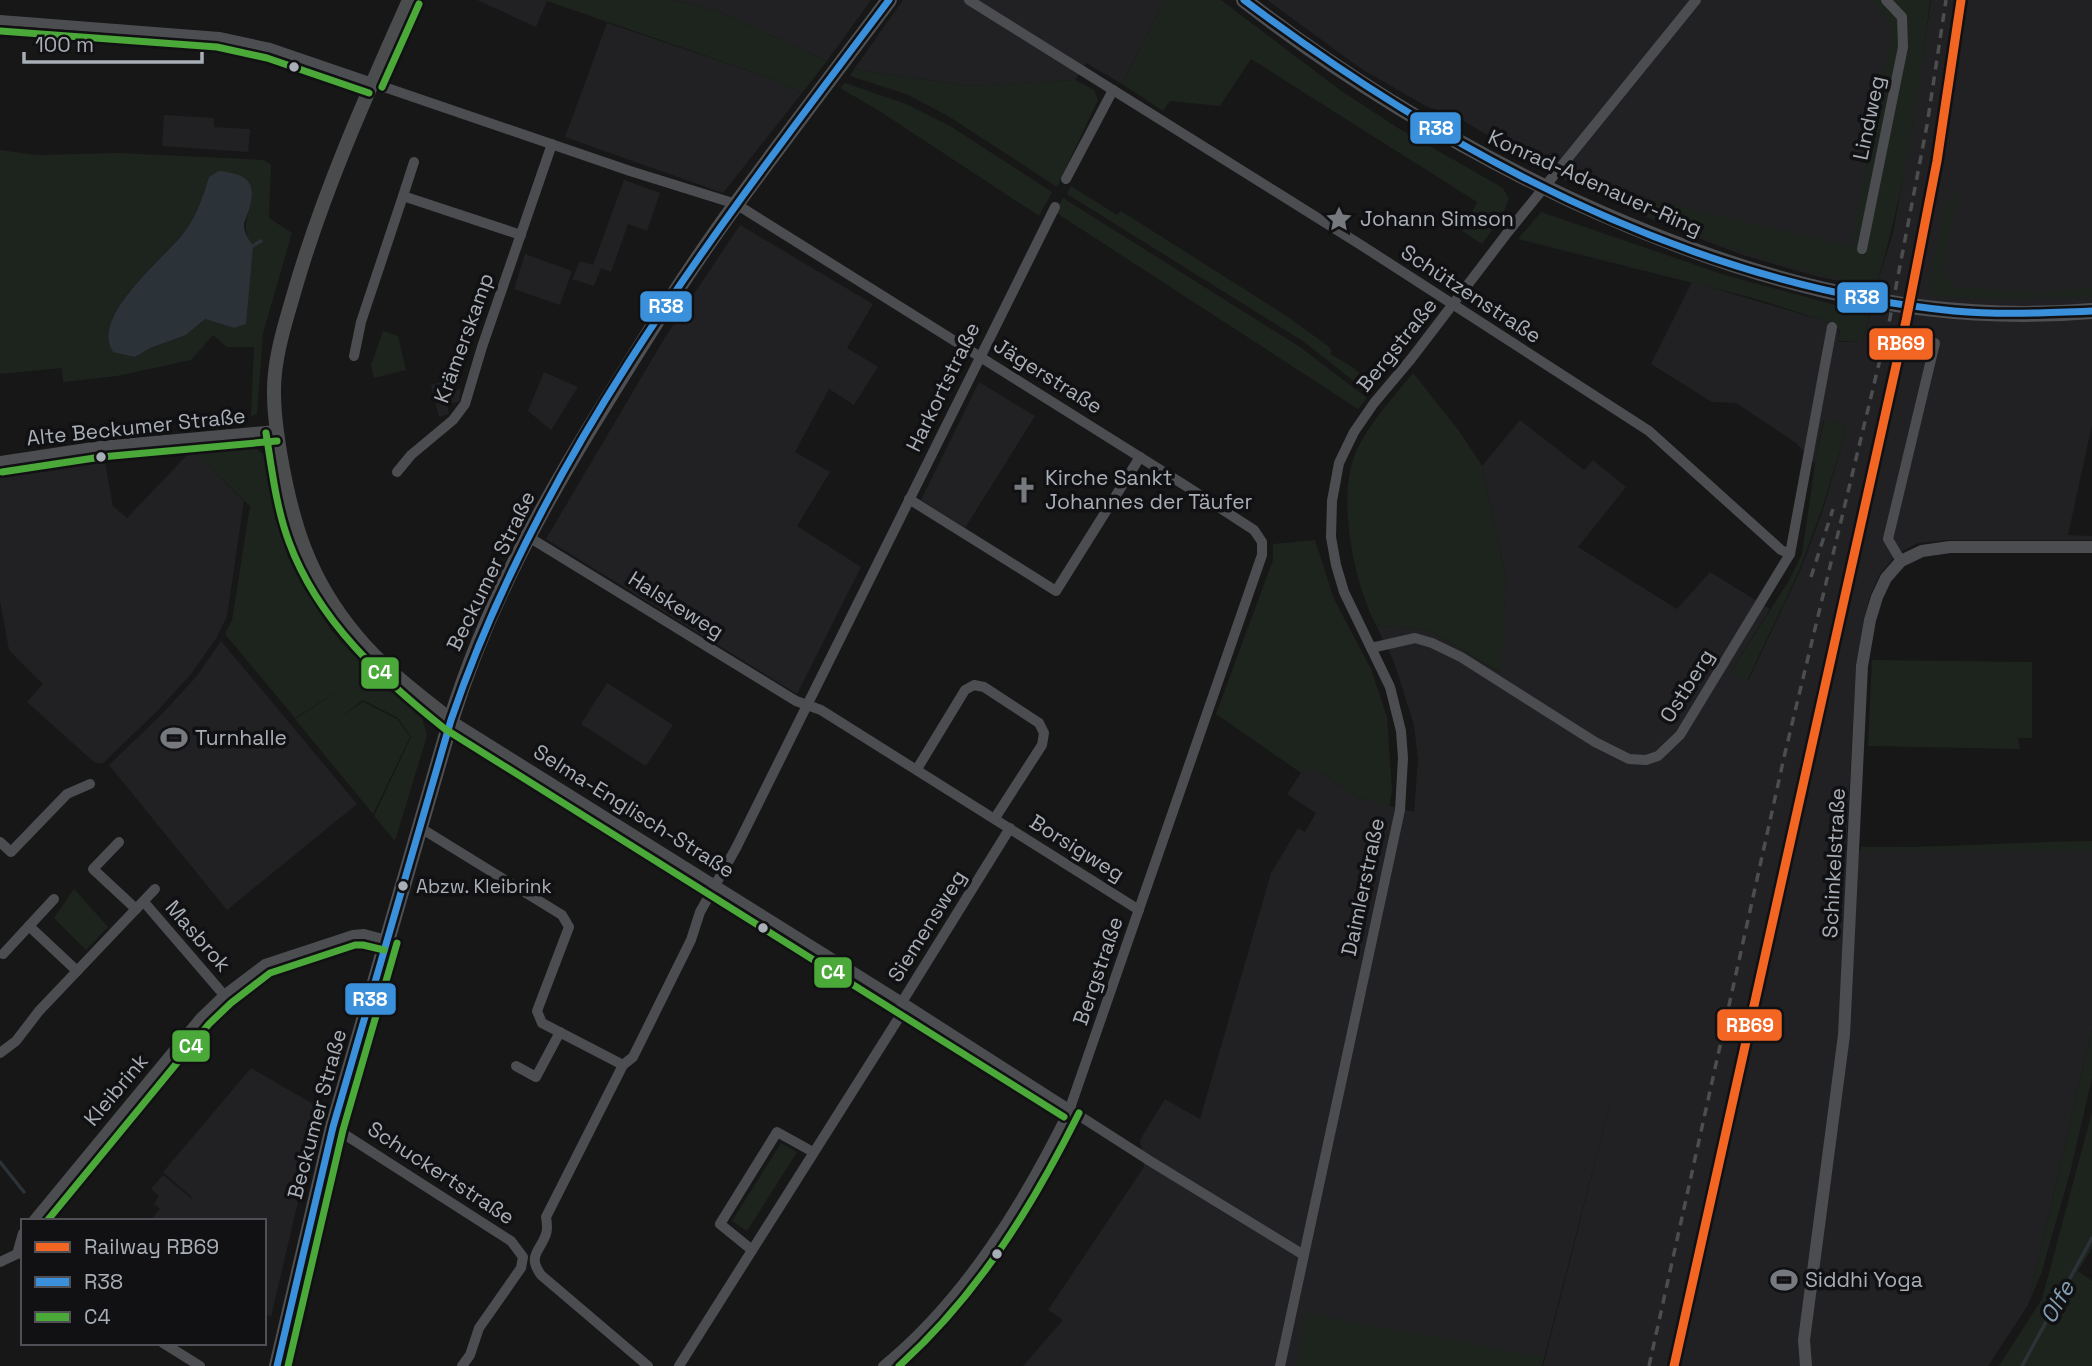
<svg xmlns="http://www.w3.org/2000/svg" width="2092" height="1366" viewBox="0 0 2092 1366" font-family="'Space Grotesk',sans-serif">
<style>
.built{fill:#212123}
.green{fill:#1d241e;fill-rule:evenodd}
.water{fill:#2b3339}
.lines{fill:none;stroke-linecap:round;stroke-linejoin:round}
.stream{stroke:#2b3339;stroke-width:3.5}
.minor{stroke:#4b4d50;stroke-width:10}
.tertiary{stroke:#4b4d50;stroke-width:12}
.secondary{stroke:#4a4c4e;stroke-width:14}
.primary{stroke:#4d4f52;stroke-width:16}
.rail{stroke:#4c4d4e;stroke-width:3.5;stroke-dasharray:9 7;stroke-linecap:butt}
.bus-1-casing{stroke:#111113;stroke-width:12}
.bus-2-casing{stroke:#111113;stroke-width:12}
.bus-1{stroke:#3a90db;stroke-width:7}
.bus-2{stroke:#4aa939;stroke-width:7}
.rail-1-casing{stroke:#111113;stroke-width:14}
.rail-1{stroke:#f26522;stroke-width:9}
.bus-dot{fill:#a9afb7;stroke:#111113;stroke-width:2.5}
.labels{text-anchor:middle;stroke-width:7;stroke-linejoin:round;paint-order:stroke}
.bus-label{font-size:19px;fill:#a9afb7;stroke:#111113;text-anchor:start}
.street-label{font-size:21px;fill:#a9afb7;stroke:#111113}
.poi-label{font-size:21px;fill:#a9afb7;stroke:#111113;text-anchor:start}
.water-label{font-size:23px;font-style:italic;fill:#819fb1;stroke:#111113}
.line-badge{stroke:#111113;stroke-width:2.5}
.badge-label{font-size:19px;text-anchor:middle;font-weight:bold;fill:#fff}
</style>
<rect width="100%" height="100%" fill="#171717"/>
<g class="built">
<polygon points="477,0 544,0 547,1 536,27"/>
<polygon points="673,0 871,0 827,61 715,10"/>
<polygon points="903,0 1165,0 1122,84 1086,63 1075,80 969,86 854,69"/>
<polygon points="1267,0 1929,0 1877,284 1893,233 1914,117 1931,0 2092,0 2092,425 2068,535 2092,536 2092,540 1951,540 1918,543 1897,554 1880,574 1870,596 1864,619 1856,665 1846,851 2092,851 2092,1029 2028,1305 1988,1366 1543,1366 1622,1057 1542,1366 1023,1366 1063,1320 1048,1310 1144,1167 1140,1140 1165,1099 1200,1119 1271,873 1298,828 1305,832 1316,813 1287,794 1301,773 1313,769 1362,799 1414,812 1418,760 1414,725 1394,662 1376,625 1429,630 1500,673 1506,579 1482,466 1520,420 1584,470 1593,460 1626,487 1578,547 1677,609 1710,572 1770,609 1730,673 1748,681 1800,571 1822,513 1846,431 1841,423 1823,420 1815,464 1796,443 1736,403 1712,402 1651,364 1692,282 1822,320 1839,330 1838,342 1863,342 1876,288 1819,277 1743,255 1674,229 1591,193 1544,170 1464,121 1426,106 1363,70"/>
<polygon points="607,23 765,76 802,93 723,193 565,137"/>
<polygon points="164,115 214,118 214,127 250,129 248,152 162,146"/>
<polygon points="624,180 660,193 647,231 628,224 611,272 601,268 594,286 572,279 580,261 593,265"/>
<polygon points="740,225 873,304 847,348 878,367 854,405 829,389 795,452 830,472 797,526 861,567 797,694 546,539 664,339"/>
<polygon points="525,254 572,271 560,305 514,289"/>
<polygon points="544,372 578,387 551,430 528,411"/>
<polygon points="451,379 454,390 461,389 459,402 447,404 449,414 439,417 431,385"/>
<polygon points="979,382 1035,416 965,528 921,500"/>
<polygon points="192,450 244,501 227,616 217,637 191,674 158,710 102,764 94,762 27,702 43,684 9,650 0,601 0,475 104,458 113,506 127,518"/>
<polygon points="221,641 357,804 227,910 109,765 162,714 196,677"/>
<polygon points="607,683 673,725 646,766 581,724"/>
<polygon points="251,1068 320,1108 271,1317 264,1313 264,1221 150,1221 160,1209 154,1204 159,1196 151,1189 163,1175 192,1199 193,1198 163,1172"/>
</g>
<g class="green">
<polygon points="544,0 672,0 715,10 827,61 802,93 765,76"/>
<polygon points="1165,0 1221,0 1340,90 1398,128 1503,188 1509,199 1501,218 1482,244 1462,231 1477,202 1251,59 1220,106 1170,101 1163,111 1122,84"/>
<path d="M1868 0H1930C1919 97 1904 194 1876 287 1773 268 1687 233 1591 192L1580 182V171L1591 186 1853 247 1854 230 1893 30 1876 5Z"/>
<polygon points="854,69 969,86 1075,80 1094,90 1098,100 1057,187 948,116 906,94 850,76"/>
<polygon points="845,83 906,104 950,126 1052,192 1039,216 881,112 840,88"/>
<path d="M0 150 37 155 119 153 264 160 271 165 269 218 292 233 263 333 257 414 251 416 254 347H227L213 335 191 360 117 376 63 382 62 368 0 374ZM209 177 246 179C261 198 241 215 247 236L246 324 234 328 205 319 186 335 150 348 135 357 110 347 113 317 128 293 187 229 201 202Z"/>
<polygon points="1071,186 1117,215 1121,211 1288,317 1328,346 1332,351 1330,354 1351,366 1375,387 1370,394 1303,341 1067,194"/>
<polygon points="1959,188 1943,269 1954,287 2043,293 2092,287 2092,297 1949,298 1927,293 1943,212"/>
<polygon points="1063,198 1300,347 1367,398 1358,409 1055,212"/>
<polygon points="1541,212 1725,275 1869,314 1863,342 1838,341 1840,330 1822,320 1753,298 1518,239"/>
<polygon points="383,331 398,336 406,370 374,378 371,365"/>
<path d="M1413 373 1459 431 1482 466 1506 579 1501 673 1429 630 1376 625C1354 583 1336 496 1356 452 1369 423 1393 398 1413 373Z"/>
<polygon points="1824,420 1841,423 1846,431 1844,438 1821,512 1799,571 1747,681 1730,673 1788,582 1802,554 1815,464"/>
<polygon points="257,449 269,459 288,557 305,590 331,630 362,664 422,718 427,736 395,841 374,816 411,737 398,718 363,700 340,717 363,702 397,719 410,737 373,814 295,719 347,685 295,718 225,634 232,620 250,506 192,450"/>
<polygon points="1315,540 1334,599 1371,669 1387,717 1392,789 1389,807 1362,799 1313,769 1301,773 1216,714 1273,560 1273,544"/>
<polygon points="1872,660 2032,662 2032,738 2018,738 2020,749 1868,746"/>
<path d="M2092 841V851H1860L1861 847C1938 848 2015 842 2092 841Z"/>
<polygon points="74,889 108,927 86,950 54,918"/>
<polygon points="2092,1029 2092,1078 2071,1169 2041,1274 2028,1305"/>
<polygon points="2092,1112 2092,1248 2078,1271 2092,1281 2092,1366 1999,1366 2042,1299"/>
<polygon points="781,1143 797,1152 747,1231 732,1221"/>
<polygon points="1304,1313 1543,1357 1540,1366 1297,1366"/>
</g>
<path class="water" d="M219 171C246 174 258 181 249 210 248 214 244 221 244 226 244 233 249 240 253 246L246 324 234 328 205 319 186 335 150 348 135 357 113 352C89 314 169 256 188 227 198 211 204 194 209 177Z"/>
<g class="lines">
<g class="stream">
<polyline points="249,248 261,241"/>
<polyline points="0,1162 24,1192"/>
<polyline points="2022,1366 2092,1238"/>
</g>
<g class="minor">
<polyline points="969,0 1361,245 1649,431 1781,550 1790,554"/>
<path d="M0 20 219 37 270 48 630 171 736 204 1186 486 1254 530 1262 542V555L1070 1108C1024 1202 965 1299 883 1366"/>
<polyline points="414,162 403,196 521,235"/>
<polyline points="1066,179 1113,90"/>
<polyline points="1862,249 1903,47 1902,17 1886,0"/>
<polyline points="354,356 361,322 403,196"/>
<polyline points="397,472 411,455 453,420 465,404 482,347 552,144"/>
<polyline points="909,499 1056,591 1140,457"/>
<polyline points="527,536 796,701 821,710 1139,910"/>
<polyline points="1901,561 1888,539 1935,343"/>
<polyline points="1371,648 1415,638 1432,643 1461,657 1595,742 1629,759 1646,760 1658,756 1680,735 1790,554 1832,327"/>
<polyline points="451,720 902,1002 1150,1161 1302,1254"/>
<polyline points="917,769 965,690 974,685 984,687 1039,723 1044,733 1042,745 995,818"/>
<polyline points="419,827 562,915 569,927 537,1011 542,1023 623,1065"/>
<polyline points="0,842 11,852 67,794 90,784"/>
<polyline points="119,842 93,869 136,909"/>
<polyline points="54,899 29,926 77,971"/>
<polyline points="144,902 224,995"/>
<polyline points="3,954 29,926"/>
<polyline points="0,1053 16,1041 39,1011 155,889"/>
<polyline points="516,1066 536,1077 560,1032"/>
<polyline points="333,1127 511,1241 523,1257 521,1268 479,1328 470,1355 462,1366"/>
<polyline points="33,1221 201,1017 224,995 265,964 353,935 364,934 387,940"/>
<polyline points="752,1250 720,1224 777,1132 813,1152"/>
<polyline points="17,1254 23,1233"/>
<polyline points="0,1262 17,1254"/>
<polyline points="163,1343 200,1366"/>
<path d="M648 1366 541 1275C527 1255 540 1252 546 1234 548 1229 547 1223 546 1217L623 1065 633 1057 691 940 700 912 736 848 1055 207"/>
<polyline points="679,1366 900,1016 902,1002 1010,828"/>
<polyline points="1280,1366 1400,810 1403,758 1401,731 1390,687 1344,592 1336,565 1331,537 1332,501 1339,463 1354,432 1374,403 1411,359 1508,232 1696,0"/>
</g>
<g class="tertiary">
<polyline points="0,462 100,447 276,431"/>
<polyline points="1806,1366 1804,1340 1844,1035 1862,666 1870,620 1877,597 1886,578 1901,561 1922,551 1950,547 2092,547"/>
</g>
<path class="secondary" d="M409 0C367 94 325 187 296 286 288 314 278 344 275 373 272 399 276 427 280 452 292 523 309 579 356 635 383 668 418 694 451 720"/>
<g class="primary">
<path d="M1244 0C1347 80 1451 143 1569 199 1736 276 1907 327 2092 311"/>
<path d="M277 1366 333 1127 451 720C487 605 543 503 606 402 648 334 690 267 737 203 787 135 838 68 889 0"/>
</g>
<g class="rail">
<polyline points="1811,577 1833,509"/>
<polyline points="1649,1366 1785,753 1890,318 1927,125 1946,0"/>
</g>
<g class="bus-1-casing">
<g id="bus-1">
<path d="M1244 0C1450 155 1694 286 1954 311 2000 315 2046 313 2092 311"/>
<path d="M277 1366 333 1127 451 720C542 452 721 223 889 0"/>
</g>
</g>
<g class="bus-2-casing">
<g id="bus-2">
<polyline points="0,31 217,47 267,58 369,93"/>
<polyline points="382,87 419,4"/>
<path d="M266 433C272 470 276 507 289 542 318 621 382 679 445 729L1064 1117"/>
<polyline points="2,472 101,457 277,441"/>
<polyline points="47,1221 209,1024 231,1003 270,973 355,945 363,945 384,950"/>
<polyline points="288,1366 343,1130 397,943"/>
<path d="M899 1366C978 1295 1032 1207 1079 1113"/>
</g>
</g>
<use href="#bus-1" class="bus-1"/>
<use href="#bus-2" class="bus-2"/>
<g class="rail-1-casing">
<polyline id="rail-1" points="1674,1366 1906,321 1937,161 1961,0"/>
</g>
<use href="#rail-1" class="rail-1"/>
</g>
<defs>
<g id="sight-bare" transform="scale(2.1)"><path d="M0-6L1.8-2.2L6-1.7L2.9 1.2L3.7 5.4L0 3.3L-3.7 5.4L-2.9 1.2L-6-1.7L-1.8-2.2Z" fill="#767a7f" stroke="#111113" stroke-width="2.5" paint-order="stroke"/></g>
<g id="church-bare" transform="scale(2.1)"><path d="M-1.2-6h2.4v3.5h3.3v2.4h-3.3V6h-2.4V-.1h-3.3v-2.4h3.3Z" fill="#767a7f" stroke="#111113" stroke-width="2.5" paint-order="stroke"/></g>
<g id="stadium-bare" transform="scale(2.1)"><path d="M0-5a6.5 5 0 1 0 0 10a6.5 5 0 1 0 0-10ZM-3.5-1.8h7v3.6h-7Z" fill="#767a7f" stroke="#111113" stroke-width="2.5" paint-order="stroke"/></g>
</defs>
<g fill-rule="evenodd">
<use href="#sight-bare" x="1339" y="219"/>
<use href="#church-bare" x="1024" y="490"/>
<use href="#stadium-bare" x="174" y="738"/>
<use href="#stadium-bare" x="1784" y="1280"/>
</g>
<g class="bus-dot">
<circle cx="294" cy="67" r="6"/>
<circle cx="101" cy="457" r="6"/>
<circle cx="403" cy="886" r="6"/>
<circle cx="763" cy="928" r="6"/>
<circle cx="997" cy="1254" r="6"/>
</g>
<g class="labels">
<g class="bus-label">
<text x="416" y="893">Abzw. Kleibrink</text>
</g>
<g class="street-label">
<text transform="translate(1869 118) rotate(-78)" y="7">Lindweg</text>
<text transform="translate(1595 183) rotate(24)" y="7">Konrad-Adenauer-Ring</text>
<text transform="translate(1471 294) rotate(33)" y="7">Schützenstraße</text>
<text transform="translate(464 338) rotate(-70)" y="7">Krämerskamp</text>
<text transform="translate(1397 345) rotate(-51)" y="7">Bergstraße</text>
<text transform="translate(1048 376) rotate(32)" y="7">Jägerstraße</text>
<text transform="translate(943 387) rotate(-64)" y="7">Harkortstraße</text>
<text transform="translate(136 427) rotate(-6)" y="7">Alte Beckumer Straße</text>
<text transform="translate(491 571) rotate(-64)" y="7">Beckumer Straße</text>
<text transform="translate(676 605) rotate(32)" y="7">Halskeweg</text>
<text transform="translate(1687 686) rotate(-58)" y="7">Ostberg</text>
<text transform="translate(634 811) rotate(32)" y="7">Selma-Englisch-Straße</text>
<text transform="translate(1077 848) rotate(32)" y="7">Borsigweg</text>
<text transform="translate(1834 863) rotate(-87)" y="7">Schinkelstraße</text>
<text transform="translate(1363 887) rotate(-78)" y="7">Daimlerstraße</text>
<text transform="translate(927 926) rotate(-58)" y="7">Siemensweg</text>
<text transform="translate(198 936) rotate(49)" y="7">Masbrok</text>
<text transform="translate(1098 971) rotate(-71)" y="7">Bergstraße</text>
<text transform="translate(116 1090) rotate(-50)" y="7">Kleibrink</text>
<text transform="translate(317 1114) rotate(-75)" y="7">Beckumer Straße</text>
<text transform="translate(441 1173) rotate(33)" y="7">Schuckertstraße</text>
</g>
<g class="poi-label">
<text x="1360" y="226">Johann Simson</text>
<text x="1045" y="485">Kirche Sankt<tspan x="1045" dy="24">Johannes der Täufer</tspan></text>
<text x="195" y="745">Turnhalle</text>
<text x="1805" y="1287">Siddhi Yoga</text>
</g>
<g class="water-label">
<text transform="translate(2057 1302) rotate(-61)" y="8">Olfe</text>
</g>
</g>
<g class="line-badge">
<rect x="1409" y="111" width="53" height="34" rx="7" fill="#3a90db"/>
<rect x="1836" y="281" width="53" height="33" rx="7" fill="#3a90db"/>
<rect x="639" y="290" width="54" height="33" rx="7" fill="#3a90db"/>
<rect x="1868" y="327" width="66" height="34" rx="7" fill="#f26522"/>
<rect x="360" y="656" width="40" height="34" rx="7" fill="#4aa939"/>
<rect x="813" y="956" width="40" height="33" rx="7" fill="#4aa939"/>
<rect x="344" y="982" width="53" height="34" rx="7" fill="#3a90db"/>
<rect x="1716" y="1008" width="67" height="34" rx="7" fill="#f26522"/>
<rect x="171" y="1029" width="40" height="34" rx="7" fill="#4aa939"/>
</g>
<g class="badge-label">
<text x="1436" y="135">R38</text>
<text x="1862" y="304">R38</text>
<text x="666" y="313">R38</text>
<text x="1901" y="350">RB69</text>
<text x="380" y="679">C4</text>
<text x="833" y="979">C4</text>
<text x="370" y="1006">R38</text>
<text x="1750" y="1032">RB69</text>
<text x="191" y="1053">C4</text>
</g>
<rect x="21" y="1219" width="245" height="126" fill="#111113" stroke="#4e5055" stroke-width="2"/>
<rect x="35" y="1242" width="35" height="10" fill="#f26522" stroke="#4e5055" stroke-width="2"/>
<text x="84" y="1254" font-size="21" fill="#a9afb7">Railway RB69</text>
<rect x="35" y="1277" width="35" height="10" fill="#3a90db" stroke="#4e5055" stroke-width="2"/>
<text x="84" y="1289" font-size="21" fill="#a9afb7">R38</text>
<rect x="35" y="1312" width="35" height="10" fill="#4aa939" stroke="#4e5055" stroke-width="2"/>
<text x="84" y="1324" font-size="21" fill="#a9afb7">C4</text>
<path d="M24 52v10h178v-10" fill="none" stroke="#a9afb7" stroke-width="3.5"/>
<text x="35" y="52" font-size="21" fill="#a9afb7" stroke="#111113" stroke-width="5" paint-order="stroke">100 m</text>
</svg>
